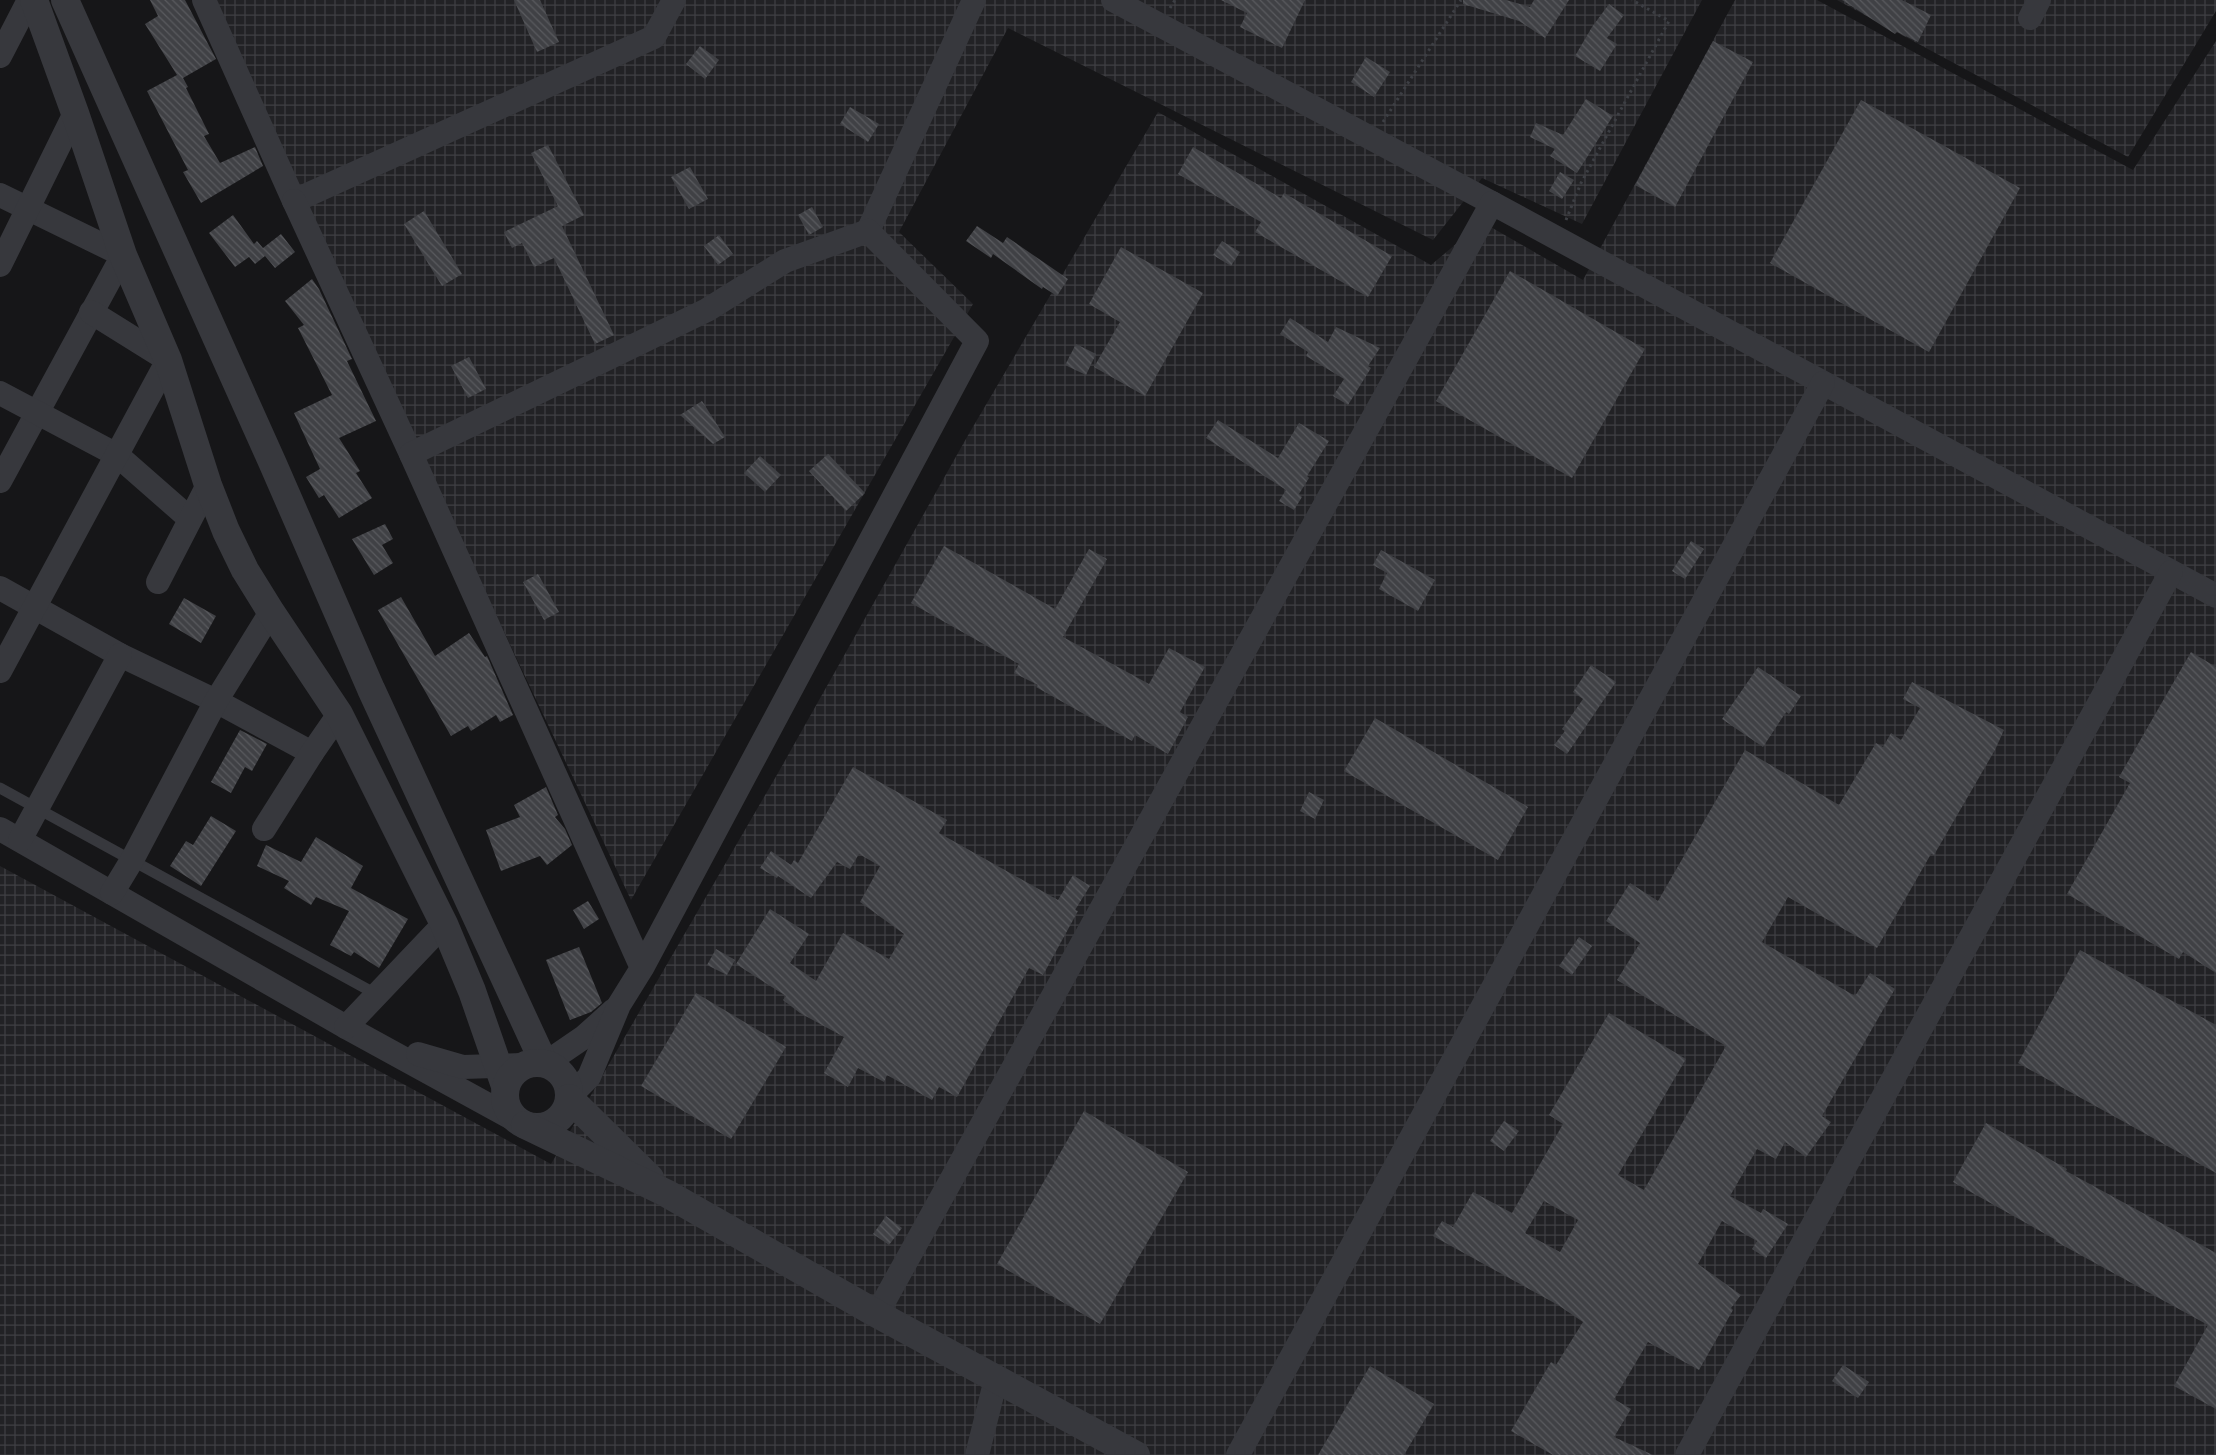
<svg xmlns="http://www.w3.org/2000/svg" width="2216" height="1455" viewBox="0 0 2216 1455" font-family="'Space Grotesk',sans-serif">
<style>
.industrial{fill:url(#industrial-grid)}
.building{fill:url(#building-back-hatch);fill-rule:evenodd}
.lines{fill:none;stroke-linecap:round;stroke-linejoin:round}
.path{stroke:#3d3f44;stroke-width:3;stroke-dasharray:2.5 4;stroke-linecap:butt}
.service{stroke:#37383d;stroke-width:11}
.minor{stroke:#37383d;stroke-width:24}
.tertiary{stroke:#37383d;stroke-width:28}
</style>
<defs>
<pattern id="industrial-grid" width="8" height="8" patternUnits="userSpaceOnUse" patternTransform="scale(1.25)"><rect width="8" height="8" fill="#222225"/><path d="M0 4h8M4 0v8" fill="none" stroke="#3f3f43"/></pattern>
<pattern id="building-back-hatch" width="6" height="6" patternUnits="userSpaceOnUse" patternTransform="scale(1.25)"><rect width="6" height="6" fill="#404145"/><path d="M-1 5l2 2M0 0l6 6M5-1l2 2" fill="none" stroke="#595a5e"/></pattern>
</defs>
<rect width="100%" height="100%" fill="#161618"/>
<g class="industrial">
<polygon points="205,0 1702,0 1582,224 1482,178 1433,240 1008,28 899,232 973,304 631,900"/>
<polygon points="1735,0 1817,0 2133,170 2216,41 2216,1455 0,1455 0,866 551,1164 778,773 967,437 1158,112 1431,265 1482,222 1583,280"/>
<polygon points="1837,0 2216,0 2216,11 2128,157"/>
</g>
<g class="building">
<polygon points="150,0 185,0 216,59 183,78 188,87 186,88 209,134 204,136 220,163 255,147 263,166 201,203 183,172 188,170 147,91 177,75 145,24 158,16"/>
<polygon points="514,0 540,0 559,42 537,52"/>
<polygon points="1221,0 1305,0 1282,48 1240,27 1247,13"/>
<polygon points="1463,0 1506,0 1530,7 1534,0 1569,0 1545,38 1519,21 1463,4"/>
<polygon points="1842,0 1902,0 1931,15 1918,42 1897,32 1895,34"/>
<polygon points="1609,4 1624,15 1607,38 1617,44 1600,71 1575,56 1592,27"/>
<polygon points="1713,41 1753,62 1675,207 1635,185"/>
<polygon points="700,46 719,60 705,79 686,64"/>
<polygon points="1366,57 1390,72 1374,97 1351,82"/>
<polygon points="1586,99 1613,116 1577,173 1550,156 1555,149 1530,137 1536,123 1563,135"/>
<polygon points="1861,100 2020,188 1929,352 1770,263"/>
<polygon points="850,107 879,124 868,142 840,124"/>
<polygon points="548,145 584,215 562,226 614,335 595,344 554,258 534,267 522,243 512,248 504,232 558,206 531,153"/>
<polygon points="1193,147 1281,198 1284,193 1392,256 1368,297 1255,232 1261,222 1178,174"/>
<polygon points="690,167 708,199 689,209 671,177"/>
<polygon points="1560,172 1574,180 1562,199 1549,191"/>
<polygon points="812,207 823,227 809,235 798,215"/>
<polygon points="424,211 462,274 442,286 404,224"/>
<polygon points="233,215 254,244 257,241 263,248 281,234 295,252 275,268 265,256 255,264 249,257 235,267 209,233"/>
<polygon points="977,226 1003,243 1007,237 1068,279 1057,296 1043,287 1042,289 993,254 991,258 966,241"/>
<polygon points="719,235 733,254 718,265 704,246"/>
<polygon points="1222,241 1240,252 1231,266 1213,255"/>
<polygon points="1121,247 1203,293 1145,396 1094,367 1120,322 1089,304"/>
<polygon points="1510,271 1645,349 1572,478 1436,401"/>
<polygon points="312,279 319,289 352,359 347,361 376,421 339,438 360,471 356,473 372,498 339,518 324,495 319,498 306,477 320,469 294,413 332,395 298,328 304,325 285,301"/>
<polygon points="1290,318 1328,342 1336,327 1380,348 1368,366 1371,368 1348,405 1333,396 1344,379 1306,356 1308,352 1280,334"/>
<polygon points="1076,344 1096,354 1086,375 1065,365"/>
<polygon points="469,357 486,389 468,398 451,366"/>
<polygon points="702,401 725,437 713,444 680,415"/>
<polygon points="1218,420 1278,458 1299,423 1329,441 1307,476 1309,478 1299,494 1302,497 1294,510 1279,501 1286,490 1206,438"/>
<polygon points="828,454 865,493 846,511 809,471"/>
<polygon points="760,456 781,475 765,492 744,473"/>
<polygon points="385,524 393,539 382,545 393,563 374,575 352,539"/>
<polygon points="1691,541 1704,549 1685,579 1672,571"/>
<polygon points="944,546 1055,609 1089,549 1107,559 1063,637 1149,684 1169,648 1205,667 1180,712 1188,717 1168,754 1135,735 1132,741 1036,687 1038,685 1014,673 1019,664 911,603"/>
<polygon points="1381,550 1435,580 1418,611 1379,589 1387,573 1373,565"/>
<polygon points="538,574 559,612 544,620 523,582"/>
<polygon points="401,597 435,656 469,633 485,657 487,656 513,715 500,722 496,715 471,731 468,726 451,736 378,610"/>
<polygon points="184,598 216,616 201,643 169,624"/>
<polygon points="2191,652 2216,667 2216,973 2183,952 2179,959 2067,894 2130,783 2119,777"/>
<polygon points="1591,665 1616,682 1567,754 1554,745 1565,731 1562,729 1583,699 1573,692"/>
<polygon points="1758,667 1801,696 1789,714 1786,712 1763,747 1722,719"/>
<path d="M1912 682 2004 730 1995 750 1934 855 1931 854 1877 948 1788 897 1762 942 1855 996 1870 973 1895 989 1822 1116 1831 1122 1806 1157 1785 1142 1776 1159 1757 1149 1730 1196 1761 1213 1763 1209 1788 1224 1766 1258 1752 1249 1757 1241 1722 1221 1698 1264 1741 1295 1731 1308 1733 1310 1699 1370 1648 1342 1614 1399 1631 1409 1614 1437 1653 1455H1553L1511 1431 1551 1362 1556 1365 1583 1322 1558 1305 1433 1236 1442 1221 1453 1227 1473 1192 1512 1213 1563 1124 1549 1115 1609 1013 1686 1059 1618 1175 1644 1190 1726 1046 1617 980 1640 943 1606 921 1630 883 1658 901 1745 750 1839 805 1876 743 1883 747 1891 733 1901 740 1920 708 1903 699ZM1544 1201 1578 1220 1560 1252 1525 1233Z"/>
<polygon points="1375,718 1528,807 1498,860 1344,771"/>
<polygon points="240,730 267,744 252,771 245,767 231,793 211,782"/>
<polygon points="853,767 947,820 939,833 1058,900 1073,875 1090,886 1075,910 1078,911 1043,975 1029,968 957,1097 939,1087 932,1100 887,1075 884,1082 858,1068 848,1087 824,1073 844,1037 800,1013 783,1000 786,996 736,964 770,909 809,934 790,963 816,981 843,933 889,959 904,934 860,902 880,866 859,854 850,869 837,862 811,898 778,876 777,878 760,868 771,851 791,865 794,860 798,863"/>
<polygon points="546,787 558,815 555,817 565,829 572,845 547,865 540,856 501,871 486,830 520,817 514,805"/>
<polygon points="1309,792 1324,800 1315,819 1300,811"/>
<polygon points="211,816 236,831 201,886 170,866 186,841 193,845"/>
<polygon points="316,837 363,866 351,888 408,919 379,968 354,952 351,956 330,945 349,911 316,897 311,905 284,888 289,881 257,866 266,845 301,862"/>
<polygon points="588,901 599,919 584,929 573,910"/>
<polygon points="1579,937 1592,946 1572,975 1559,966"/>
<polygon points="579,947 602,1003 591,1012 570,1020 546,960"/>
<polygon points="716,949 735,960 727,975 707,965"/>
<polygon points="2080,950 2216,1025 2216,1173 2018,1063"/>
<polygon points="696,993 786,1047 731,1139 641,1086"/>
<polygon points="1084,1111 1188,1172 1100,1324 997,1264"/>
<polygon points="1504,1121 1519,1131 1504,1151 1490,1141"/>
<polygon points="1986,1123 2067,1169 2066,1171 2216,1253 2216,1409 2174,1386 2208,1325 2055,1241 2056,1240 1953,1182"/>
<polygon points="886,1216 902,1228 889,1245 873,1234"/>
<polygon points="1843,1365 1869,1382 1858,1398 1832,1381"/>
<polygon points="1370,1366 1434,1404 1404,1455 1318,1455"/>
</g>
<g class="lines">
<g class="path">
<polyline points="1170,8 1175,0"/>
<polyline points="1383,122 1461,0"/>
<polyline points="1566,220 1581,183 1669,21 1632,0"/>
</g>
<polyline class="service" points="0,788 376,994"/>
<g class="minor">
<polyline points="204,0 294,201 654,37 674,0"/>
<polyline points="1113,0 1492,203"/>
<polyline points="2030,18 2039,0"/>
<polyline points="0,56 29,0"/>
<polyline points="0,195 123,255 0,481"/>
<polyline points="294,201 411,454"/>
<polyline points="868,231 974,0"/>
<polyline points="0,265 75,113"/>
<polyline points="0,393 117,455 190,519"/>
<polyline points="158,582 208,485"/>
<polyline points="0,588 120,655 216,701 312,753"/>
<polyline points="0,671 168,360 91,312"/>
<polyline points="0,829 346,1027 519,1122"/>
<polyline points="264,829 312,753 339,714"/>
<polyline points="20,840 120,655"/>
<polyline points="112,893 132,860 216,701 271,612"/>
<polyline points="346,1027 444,924"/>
<polyline points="418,1054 463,1067 522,1065"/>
<polyline points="546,1063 584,1037 614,1010"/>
<polyline points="569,1097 589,1077 619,1005 642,968 977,341 868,231 785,261 707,310 411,454 642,968"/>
<polyline points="877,1314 1492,203 2216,596"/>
<polyline points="977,1455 996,1379"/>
<polyline points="1238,1455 1823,383"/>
<polyline points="1687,1455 2171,572"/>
</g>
<g class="tertiary">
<polyline points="34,0 75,113 123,255 168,360 208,485 226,531 245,570 271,612 339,714 444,924 472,991 505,1086"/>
<polyline points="65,0 273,464 371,689 544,1063"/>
<circle cx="537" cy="1095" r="32"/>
<polyline points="569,1098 650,1178"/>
<polyline points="525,1125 666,1193 877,1314 1136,1455"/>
</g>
</g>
</svg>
